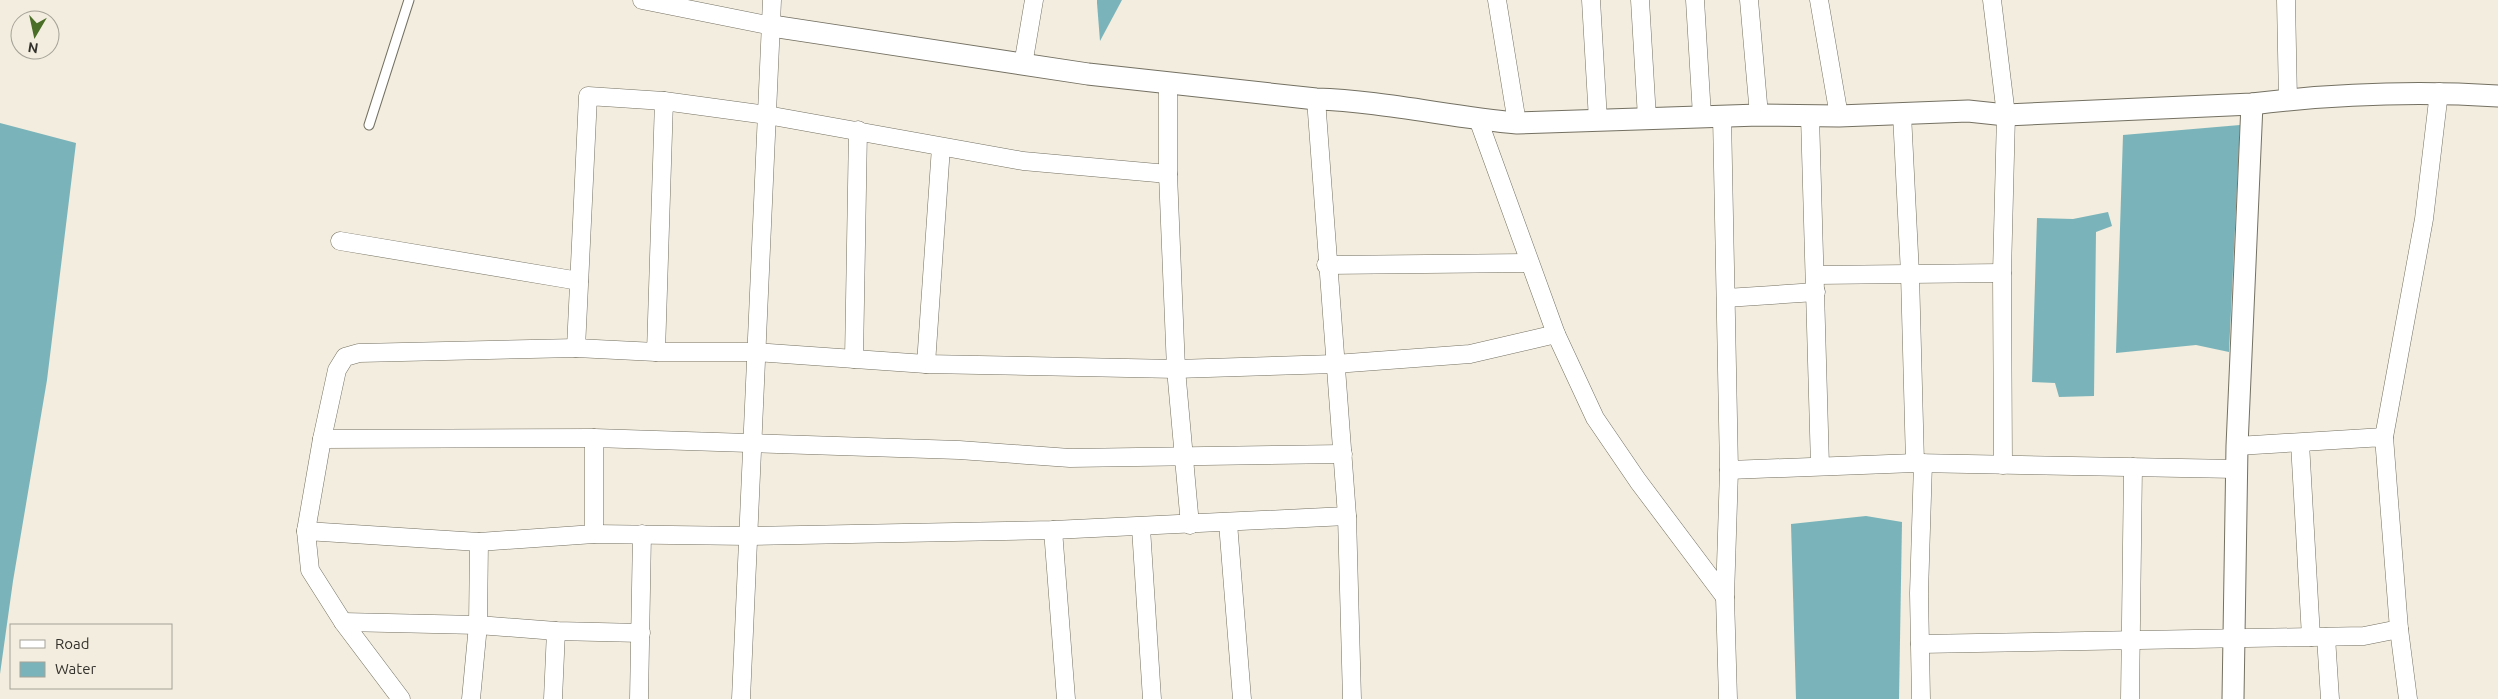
<svg xmlns="http://www.w3.org/2000/svg" width="2498" height="699" viewBox="0 0 2498 699" font-family="Ubuntu,sans-serif">
<style>
.water{fill:#7ab4ba}
.lines{fill:none;stroke-linecap:round;stroke-linejoin:round}
.service-casing{stroke:#747062;stroke-width:11}
.minor-casing{stroke:#747062;stroke-width:19}
.tertiary-casing{stroke:#747062;stroke-width:23}
.service{stroke:#fff;stroke-width:9}
.minor{stroke:#fff;stroke-width:18}
.tertiary{stroke:#fff;stroke-width:21}
</style>
<rect width="100%" height="100%" fill="#f2edde"/>
<g class="water">
<polygon points="1097,0 1122,0 1100,41 1097,3"/>
<polygon points="0,123 76,143 47,380 13,581 0,674"/>
<polygon points="2240,125 2229,352 2196,345 2116,353 2123,135"/>
<polygon points="2108,212 2112,226 2096,232 2094,396 2059,397 2055,383 2032,382 2037,218 2073,219"/>
<polygon points="1866,516 1902,522 1899,699 1796,699 1791,524"/>
</g>
<g class="lines">
<g class="service-casing">
<polyline id="service" points="369,125 409,0"/>
</g>
<g class="minor-casing">
<g id="minor">
<polyline points="642,0 772,26"/>
<polyline points="1497,0 1517,123"/>
<polyline points="1591,0 1598,120"/>
<polyline points="1640,0 1647,118"/>
<polyline points="1695,0 1702,116"/>
<polyline points="1749,0 1759,115"/>
<polyline points="1819,0 1839,116"/>
<polyline points="1992,0 2006,115 2002,273 2003,465"/>
<polyline points="2286,0 2288,100"/>
<polyline points="1023,65 1034,0"/>
<polyline points="1168,83 1168,174 1176,369 1190,525"/>
<polyline points="1902,114 1910,274 1915,463"/>
<polyline points="1722,116 1729,470 1915,463 2236,469"/>
<polyline points="1810,116 1820,466"/>
<polyline points="1168,174 1023,161 767,115 664,101 656,352 756,352 926,364 1176,369 1335,364 1470,354 1556,334 1478,119"/>
<polyline points="340,241 579,281"/>
<polyline points="1326,265 1529,263"/>
<polyline points="1816,275 2002,273"/>
<polyline points="1726,298 1816,292"/>
<polyline points="1556,334 1595,418 1638,481 1725,597 1729,470"/>
<polyline points="656,352 576,348 588,96 664,101"/>
<polyline points="854,359 858,130"/>
<polyline points="926,364 941,147"/>
<polyline points="2384,437 2424,219 2439,92"/>
<polyline points="322,439 337,370 345,357 359,353 576,348"/>
<polyline points="2300,443 2311,637"/>
<polyline points="1347,516 1352,699"/>
<polyline points="1228,523 1242,699"/>
<polyline points="1141,528 1152,699"/>
<polyline points="1053,530 1066,699"/>
<polyline points="306,531 322,439 594,438"/>
<polyline points="594,534 594,438 959,450 1070,458 1343,454"/>
<polyline points="1725,597 1728,699"/>
<polyline points="343,622 478,625 556,631 641,633"/>
<polyline points="2399,629 2408,699"/>
<polyline points="2326,637 2330,699"/>
<polyline points="1920,644 2364,636 2399,629 2384,437 2237,446"/>
<polyline points="401,699 343,622 310,570 306,531 479,542 594,534 748,536 1053,530 1347,516 1316,99"/>
<polyline points="471,699 478,625 479,542"/>
<polyline points="553,699 556,631"/>
<polyline points="639,699 642,534"/>
<polyline points="741,699 772,0"/>
<polyline points="1921,699 1919,593 1923,463"/>
<polyline points="2130,699 2133,467"/>
</g>
</g>
<g class="tertiary-casing">
<g id="tertiary">
<path d="M772 26 1088 74 1316 99C1383 101 1450 117 1517 123L1759 115 1839 116 1968 111 2006 115 2252 104C2333 94 2416 91 2498 96"/>
<polyline points="2233,699 2237,446 2252,104"/>
</g>
</g>
<use href="#service" class="service"/>
<use href="#minor" class="minor"/>
<use href="#tertiary" class="tertiary"/>
</g>
<rect x="10" y="624" width="162" height="65" fill="#f2edde" stroke="#a6a297"/>
<rect x="20" y="640" width="25" height="8" fill="#ffffff" stroke="#a6a297"/>
<text x="55" y="649" font-size="15" fill="#34322d">Road</text>
<rect x="20" y="662" width="25" height="15" fill="#7ab4ba" stroke="#a6a297"/>
<text x="55" y="674" font-size="15" fill="#34322d">Water</text>
<g transform="translate(35 35) rotate(189)"><circle r="24" fill="#f2edde" stroke="#a6a297"/>
<path d="M0-4L9 19L0 12L-9 19Z" fill="#4a6e27"/>
<text y="-8" font-size="14" font-weight="bold" text-anchor="middle" fill="#34322d">N</text>
</g>
</svg>
